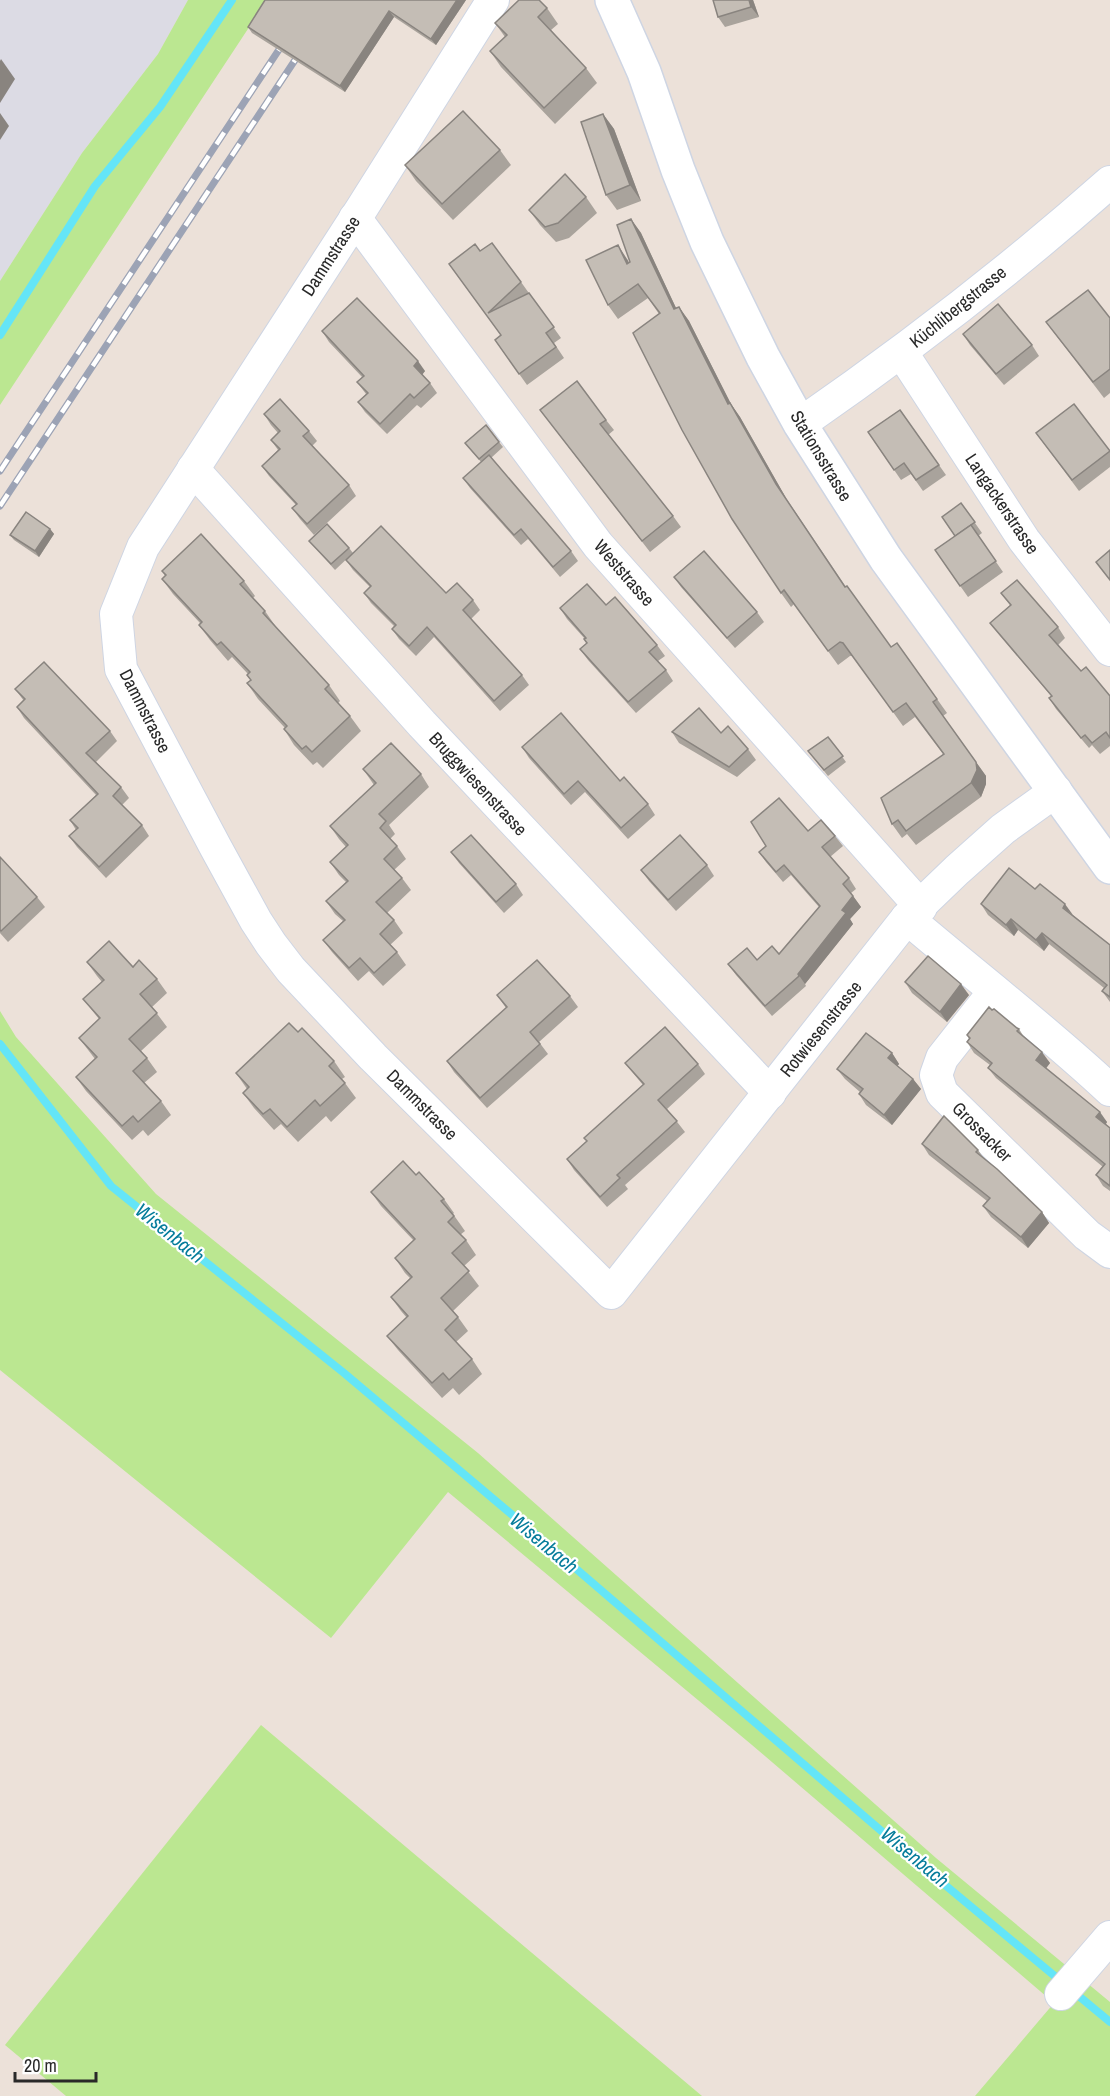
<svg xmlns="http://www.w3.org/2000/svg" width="1110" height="2096" viewBox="0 0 1110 2096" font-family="'Archivo Narrow',sans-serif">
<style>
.industrial{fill:#dcdbe4}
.green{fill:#bbe791}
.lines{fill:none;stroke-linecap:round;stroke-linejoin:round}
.stream{stroke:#64e5f7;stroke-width:8}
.minor-casing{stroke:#ced5e3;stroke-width:34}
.tertiary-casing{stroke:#ced5e3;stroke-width:36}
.minor{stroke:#fff;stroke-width:32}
.tertiary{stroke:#fff;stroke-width:33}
.rail-casing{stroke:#9ca3b5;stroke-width:7}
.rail{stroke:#fff;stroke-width:4.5;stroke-dasharray:14;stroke-linecap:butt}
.wall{fill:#a9a39c}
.shaded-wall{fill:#89847f}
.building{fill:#c4bdb5;stroke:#89847f;stroke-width:1.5}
.labels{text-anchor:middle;stroke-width:4.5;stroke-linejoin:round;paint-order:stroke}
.street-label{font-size:18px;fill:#292929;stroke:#fff}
.water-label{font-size:20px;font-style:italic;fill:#057c9b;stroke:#fff}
</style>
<rect width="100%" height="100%" fill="#ece1d9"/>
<polygon class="industrial" points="0,0 188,0 158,54 82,153 0,281"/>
<g class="green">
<polygon points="188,0 267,0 0,405 0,281 82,153 158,54"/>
<polygon points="0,1011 16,1037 156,1194 478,1453 936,1858 1110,2002 1110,2096 975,2096 1054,2003 752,1745 448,1492 331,1638 0,1370"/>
<polygon points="261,1725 702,2096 66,2096 5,2045"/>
</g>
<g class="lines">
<g class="stream">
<polyline points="0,335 95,186 160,107 232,0"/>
<polyline points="0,1044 111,1186 344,1373 567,1561 921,1865 1110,2022"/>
</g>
<g class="minor-casing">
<g id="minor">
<polyline points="493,0 362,208 143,547 116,614 121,669 216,848 256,921 271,944 291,970 373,1057 611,1293 907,918 957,870 1003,829 1056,791"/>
<polyline points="355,218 598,545 921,907"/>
<polyline points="902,353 1024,540 1110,650"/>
<path d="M800 424C908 349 1012 269 1110 182"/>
<polyline points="193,469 422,724 770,1093"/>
<path d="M907 918C975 976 1046 1030 1110 1090"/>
<polyline points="994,992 942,1058 936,1075 942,1093 1087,1235 1110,1252"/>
<polyline points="1061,1994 1110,1937"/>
</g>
</g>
<g class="tertiary-casing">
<polyline id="tertiary" points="612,0 644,72 678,170 707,242 763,357 800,424 886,559 1110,867"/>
</g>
<use href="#minor" class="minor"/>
<use href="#tertiary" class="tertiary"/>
<g class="rail-casing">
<g id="rail">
<polyline points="0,471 288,36"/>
<polyline points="0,506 303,48"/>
</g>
</g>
<use href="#rail" class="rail"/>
</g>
<g class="wall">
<polygon points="265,0 466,0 436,45 394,17 345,92 252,33 248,27"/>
<polygon points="713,0 753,0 759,17 725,27 718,17"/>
<polygon points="547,8 558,24 551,30 586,68 597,83 555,124 501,67 490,51 505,37 495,23"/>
<polygon points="603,114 614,129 641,201 617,210 606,195"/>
<polygon points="500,150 511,165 453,220 416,181 405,165"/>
<polygon points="586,197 597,213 569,238 556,242 540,225 529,210"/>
<polygon points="631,219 641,233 676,308 679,307 689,321 731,404 740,417 786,498 846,587 891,647 937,699 947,713 943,716 986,776 986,784 981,797 916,845 907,834 902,838 892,824 943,754 915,717 903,726 853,656 850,656 838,665 794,604 791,607 781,593 659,314 648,298 618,319 608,305 627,259 629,263 630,262"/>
<polygon points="480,251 521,282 561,338 554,343 564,358 527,385 495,340 501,335 449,264"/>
<polygon points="1110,318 1110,393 1104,398 1046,322"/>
<polygon points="322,331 425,371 422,375 430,383 437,393 421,408 417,405 387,434 365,412 358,402 366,394 357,382 362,377 329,342"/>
<polygon points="963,334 1032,345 1039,356 1004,385 970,345"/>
<polygon points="1074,404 1110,451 1110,467 1079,491 1036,433"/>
<polygon points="540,410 606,420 614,430 608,435 673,516 681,527 650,552"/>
<polygon points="900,410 946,475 923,491 911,474 901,480 868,432"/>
<polygon points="264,414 309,431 317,441 312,446 349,485 356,496 314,535 300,519 292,508 296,505 269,476 262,466 278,450 271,440 278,433 271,425"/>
<polygon points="499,442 503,447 491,458 571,551 578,561 560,577 528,539 521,545 470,488 463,478 481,462 465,443"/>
<polygon points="961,503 982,533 978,536 1003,572 968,597 935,550 955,536"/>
<polygon points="50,529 54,534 39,557 14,540 10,535"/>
<polygon points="309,541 349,548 353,553 335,570"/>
<polygon points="346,560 446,593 473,600 480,610 471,619 522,675 529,685 500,711 434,637 416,656 399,639 392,629 394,626 371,603 364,593 370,587 353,570"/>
<polygon points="162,571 244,581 255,596 253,598 265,611 276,627 329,685 340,701 338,703 350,716 361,731 323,768 317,762 313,765 294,745 284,729 285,728 258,699 247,683 251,680 247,675 248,674 232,657 228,661 210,640 199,625 200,623 173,594 162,579 165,576"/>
<polygon points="674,577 757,612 764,622 735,648 681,587"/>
<polygon points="1001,593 1058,627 1065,638 1058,645 1081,671 1110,696 1110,746 1100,754 1092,745 1089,748 1056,709 1049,698 1051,696 998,633 990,623 1010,605"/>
<polygon points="606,605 657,645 665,656 658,661 666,670 673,681 636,713 588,660 580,649 587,643 584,639 585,639 567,619 560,608"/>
<polygon points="15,689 110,731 117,741 96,762 121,787 129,798 122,805 142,825 149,836 106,878 77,847 69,836 76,830 70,820 96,795 24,718 17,707 24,701"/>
<polygon points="672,732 721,733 748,749 756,760 737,777 679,743"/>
<polygon points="828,737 846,762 828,776 808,751"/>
<polygon points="522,747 620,781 648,804 655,815 628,839 585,792 571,805 529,758"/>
<polygon points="363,769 421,774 429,787 389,825 395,834 390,839 397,846 406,859 394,870 402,878 411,890 387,913 394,920 403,933 390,945 397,952 406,965 383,986 369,971 358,981 332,952 323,940 343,921 335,914 326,901 346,882 339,875 330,862 346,847 339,839 330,826 374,785"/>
<polygon points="808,831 835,836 843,846 830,857 849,878 856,889 851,893 861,907 850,919 853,924 805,984 806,986 772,1016 736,975 728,964 757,960 779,954 819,907 791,875 783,882 766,862 759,852 766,846"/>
<polygon points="451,852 516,884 523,895 504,913 459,863"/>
<polygon points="0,857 37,897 45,907 8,942 0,933"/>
<polygon points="707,865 714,876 676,911 649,881 641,870"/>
<polygon points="1035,889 1073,915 1110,945 1110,1002 1102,991 1104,988 1049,944 1044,951 1018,930 1014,936 988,915 981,904"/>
<polygon points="87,962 133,967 157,979 167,993 152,1007 167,1027 141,1051 147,1058 157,1072 144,1083 161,1101 171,1115 148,1136 143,1130 132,1140 86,1091 76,1077 95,1059 79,1038 99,1019 83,999 102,982 97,976"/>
<polygon points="905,982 969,995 947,1022 912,993"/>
<polygon points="497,995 570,996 578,1007 539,1042 548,1054 487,1108 454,1072 447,1061 506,1008"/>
<polygon points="1019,1029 1024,1037 1050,1063 1046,1068 1107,1122 1106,1124 1110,1128 1110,1191 1103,1186 1096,1175 1103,1167 996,1078 988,1068 990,1065 974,1053 967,1042 969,1039 967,1035"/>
<polygon points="298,1032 334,1061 345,1077 342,1079 356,1098 331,1122 326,1116 298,1142 281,1124 274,1130 254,1108 243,1093 247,1089 236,1073"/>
<polygon points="892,1053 899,1064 897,1066 913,1079 921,1089 892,1125 866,1105 859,1094 860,1092 845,1079 837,1069"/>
<polygon points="625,1063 698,1064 705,1074 667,1109 685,1132 625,1185 628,1189 607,1207 574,1170 567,1159 587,1142 643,1085 633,1073"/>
<polygon points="922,1144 978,1150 983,1157 1042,1212 1049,1223 1028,1248 991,1217 983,1206 987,1201 929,1155"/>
<polygon points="416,1175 444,1199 454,1213 453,1214 465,1231 460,1235 466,1240 476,1255 464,1266 479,1286 453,1311 458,1317 468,1331 456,1342 472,1359 482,1374 459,1395 453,1388 442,1398 398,1350 387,1336 407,1318 401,1311 391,1297 410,1278 405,1273 395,1258 414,1241 381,1206 371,1192"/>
</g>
<g class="shaded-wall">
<polygon points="457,0 466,0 436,45 431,39"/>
<polygon points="749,0 753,0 759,17 751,7"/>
<polygon points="389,11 394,17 345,92 340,86"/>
<polygon points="1,59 15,79 0,103 0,61"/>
<polygon points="0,113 9,126 0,140"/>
<polygon points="603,114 614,129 641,201 630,185"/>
<polygon points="631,219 641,233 683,323 674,309"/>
<polygon points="618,245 627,259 637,277 627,264"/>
<polygon points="679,307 689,321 731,404 740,417 786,498 776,484 728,404"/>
<polygon points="418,361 425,371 421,376 414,366"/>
<polygon points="50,529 54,534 39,557 35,551"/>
<polygon points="976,762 986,776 986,784 981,797 971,783"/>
<polygon points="853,896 861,907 850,919 853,924 805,984 798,974 842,910"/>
<polygon points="1065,904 1073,915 1063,908"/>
<polygon points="1011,919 1018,930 1014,936 1006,925"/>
<polygon points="1042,933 1049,944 1044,951 1036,940"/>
<polygon points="961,984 969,995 947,1022 940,1012"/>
<polygon points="1042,1052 1050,1063 1044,1071 1036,1060"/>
<polygon points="892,1053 899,1064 895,1069 888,1058"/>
<polygon points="913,1079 921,1089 892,1125 884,1115"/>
<polygon points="1100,1112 1107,1122 1104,1127 1096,1117"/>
<polygon points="1042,1212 1049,1223 1028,1248 1021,1237"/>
</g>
<g class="building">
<polygon points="265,0 457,0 431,39 389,11 340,86 248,27"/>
<polygon points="519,0 539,0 547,8 538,17 586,68 544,108 490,51 507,35 495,23"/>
<polygon points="713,0 749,0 751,7 718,17"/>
<polygon points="463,111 500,150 442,204 405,165"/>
<polygon points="603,114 630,185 606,195 581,122"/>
<polygon points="565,174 586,197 558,223 545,227 529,210"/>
<polygon points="631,219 674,309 679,307 728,404 730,403 776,484 845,587 847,586 891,647 897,643 937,699 933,702 976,762 977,770 971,783 906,831 898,820 892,824 881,798 944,754 906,703 893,712 843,643 840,642 828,651 784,590 781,593 732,519 682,430 633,333 660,313 638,284 608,305 586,260 618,245 627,264 630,262 617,225"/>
<polygon points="492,243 521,282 488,313 529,293 554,327 546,333 556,347 519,374 495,340 501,335 449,264 475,244 480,251"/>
<polygon points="1088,290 1110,318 1110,369 1093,382 1046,322"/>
<polygon points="357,298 418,361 414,366 430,383 414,398 410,394 380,424 358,402 368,393 357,382 364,376 322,331"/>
<polygon points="998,304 1032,345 996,374 963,334"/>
<polygon points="577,381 606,420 600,424 673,516 642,541 540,410"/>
<polygon points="280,399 309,431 303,436 349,485 307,524 292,508 297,504 262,466 280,449 271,440 280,431 264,414"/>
<polygon points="1074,404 1110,451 1072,480 1036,433"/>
<polygon points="900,410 939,465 916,480 904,463 894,470 868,432"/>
<polygon points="486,425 499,442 479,459 465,443"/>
<polygon points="489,455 571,551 553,567 521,529 514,535 463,478"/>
<polygon points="961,503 975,522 955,536 942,517"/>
<polygon points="26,512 50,529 35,551 10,535"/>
<polygon points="327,524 349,548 331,564 309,541"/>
<polygon points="971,525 996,561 960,586 935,550"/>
<polygon points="381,526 446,593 457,583 473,600 463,610 522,675 494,701 427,627 409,646 392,629 396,625 364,593 371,586 346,560"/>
<polygon points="201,534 244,581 240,584 265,611 263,613 329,685 325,689 350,716 312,752 306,746 302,749 284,729 287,726 247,683 251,680 247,675 250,672 221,642 217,645 199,625 202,622 162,579 166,575 162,571"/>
<polygon points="1110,550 1110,580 1096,562"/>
<polygon points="704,551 757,612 727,638 674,577"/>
<polygon points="1017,580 1058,627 1049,635 1081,671 1086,667 1110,696 1110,738 1106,732 1092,743 1085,735 1081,738 1049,698 1052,696 990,623 1011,605 1001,593"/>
<polygon points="587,584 606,605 615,597 657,645 649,652 666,670 628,702 580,649 587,643 584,639 586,638 560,608"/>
<polygon points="44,662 110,731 86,753 121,787 113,796 142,825 99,867 69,836 78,828 70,820 98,794 17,707 25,699 15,689"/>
<polygon points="699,708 721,733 728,726 748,749 729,767 672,732"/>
<polygon points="561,713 620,781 624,777 648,804 621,828 578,781 564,794 522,747"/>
<polygon points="828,737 843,756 824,770 808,751"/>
<polygon points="391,743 421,774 379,814 386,821 380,828 397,846 384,859 402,878 376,902 394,920 380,934 397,952 374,973 360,958 349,968 323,940 345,920 326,901 348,881 330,862 348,845 330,826 376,783 363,769"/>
<polygon points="779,798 808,831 821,820 835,836 822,847 849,878 843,884 853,896 842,910 846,913 798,974 799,976 765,1006 728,964 747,948 757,960 772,946 779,954 820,906 784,865 776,872 759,852 766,846 751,822"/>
<polygon points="471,835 516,884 496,902 451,852"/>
<polygon points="680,835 707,865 668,900 641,870"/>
<polygon points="0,857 37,897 1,931 0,930"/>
<polygon points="1009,868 1035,889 1040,884 1065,904 1063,908 1110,945 1110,997 1102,991 1107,985 1042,933 1036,940 1011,919 1006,925 981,904"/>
<polygon points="109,941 133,967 139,960 157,979 140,994 157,1013 129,1039 147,1058 133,1071 161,1101 138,1122 133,1116 122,1126 76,1077 97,1057 79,1038 100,1018 83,999 104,980 87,962"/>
<polygon points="928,956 961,984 940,1012 905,982"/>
<polygon points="537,960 570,996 530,1032 540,1044 480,1098 447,1061 507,1007 497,995"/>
<polygon points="989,1007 992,1010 994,1009 1017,1028 1019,1029 1017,1031 1042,1052 1036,1060 1100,1112 1096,1117 1110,1128 1110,1186 1096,1175 1105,1164 988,1068 992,1063 967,1042 970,1038 967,1035"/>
<polygon points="289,1023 298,1032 302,1028 334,1061 329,1066 345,1083 320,1106 315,1100 287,1127 270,1109 263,1114 243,1093 249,1087 236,1073"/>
<polygon points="665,1027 698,1064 658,1100 677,1121 617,1175 620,1178 600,1197 567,1159 587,1141 584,1138 644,1084 625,1063"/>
<polygon points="866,1033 892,1053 888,1058 913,1079 884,1115 859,1094 863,1089 837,1069"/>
<polygon points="944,1116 978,1150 976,1152 997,1169 1042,1212 1021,1237 983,1206 990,1198 922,1144"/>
<polygon points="403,1161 416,1175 419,1172 444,1199 441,1201 454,1216 448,1222 466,1240 452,1253 469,1271 441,1298 458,1317 445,1330 472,1359 449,1380 443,1373 432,1383 387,1336 408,1316 391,1297 412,1277 395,1258 415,1239 371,1192"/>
</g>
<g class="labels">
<g class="street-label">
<text transform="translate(331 256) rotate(-57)" y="6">Dammstrasse</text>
<text transform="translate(958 307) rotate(-39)" y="6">Küchlibergstrasse</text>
<text transform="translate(821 456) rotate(59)" y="6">Stationsstrasse</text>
<text transform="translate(1002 504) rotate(56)" y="6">Langackerstrasse</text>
<text transform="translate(624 573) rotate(49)" y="6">Weststrasse</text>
<text transform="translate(145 711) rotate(63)" y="6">Dammstrasse</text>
<text transform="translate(478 784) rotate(47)" y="6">Bruggwiesenstrasse</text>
<text transform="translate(821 1029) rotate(-51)" y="6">Rotwiesenstrasse</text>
<text transform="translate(422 1105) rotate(45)" y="6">Dammstrasse</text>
<text transform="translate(982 1132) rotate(45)" y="6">Grossacker</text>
</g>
<g class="water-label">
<text transform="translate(170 1233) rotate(39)" y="7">Wisenbach</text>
<text transform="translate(544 1543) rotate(40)" y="7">Wisenbach</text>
<text transform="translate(915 1857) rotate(40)" y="7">Wisenbach</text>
</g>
</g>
<path d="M15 2072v9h81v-9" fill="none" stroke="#292929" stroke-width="3"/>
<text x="24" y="2072" font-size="18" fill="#292929" stroke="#ffffff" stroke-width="4.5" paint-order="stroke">20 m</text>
</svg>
